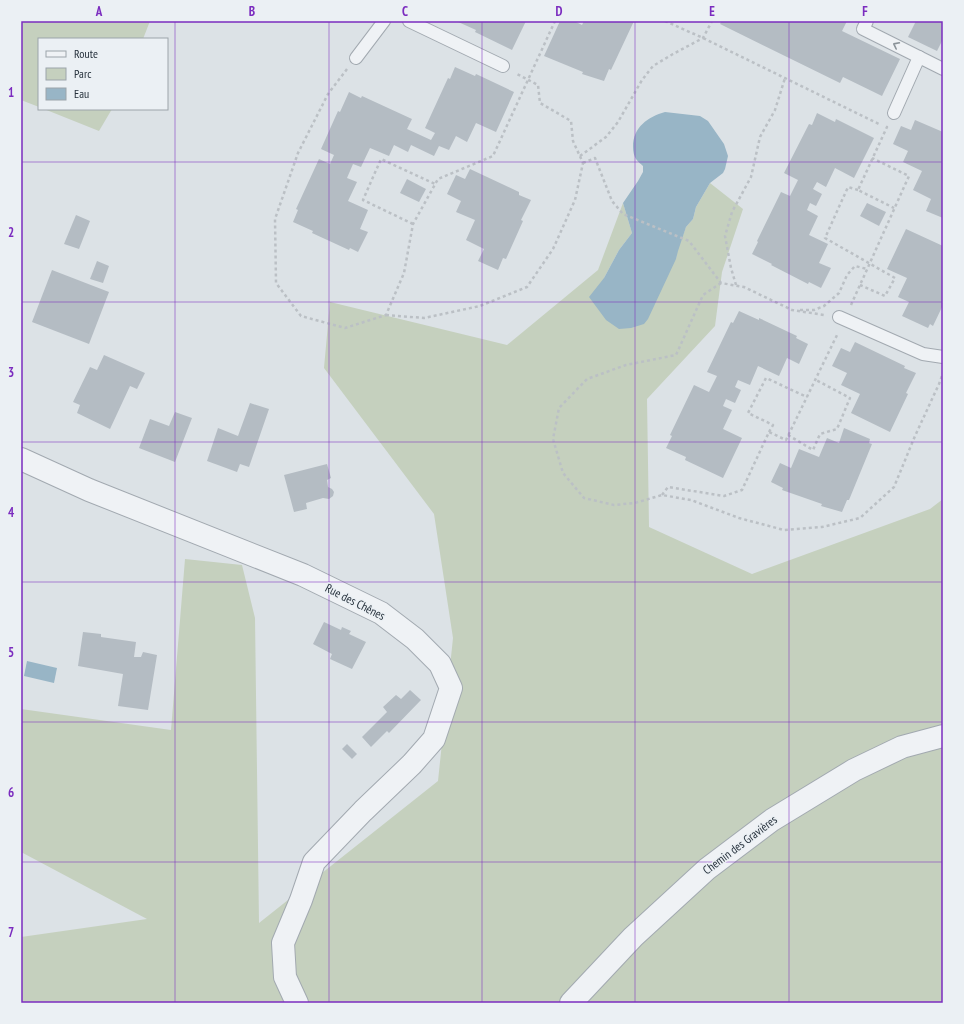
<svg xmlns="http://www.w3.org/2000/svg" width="964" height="1024" viewBox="0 0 964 1024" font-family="'PT Sans Narrow',sans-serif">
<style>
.green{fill:#c5d0be}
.water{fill:#98b5c6}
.building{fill:#b4bcc3}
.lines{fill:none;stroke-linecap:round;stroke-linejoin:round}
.service-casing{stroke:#a2a9b0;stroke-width:14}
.minor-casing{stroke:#a2a9b0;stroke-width:24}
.path{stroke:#bbc0c5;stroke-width:2.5;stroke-dasharray:3 3;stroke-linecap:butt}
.service{stroke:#eff2f5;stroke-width:12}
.minor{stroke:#eff2f5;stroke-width:22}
.oneway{stroke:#8a9298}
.grid{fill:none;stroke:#7b2cbf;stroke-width:1;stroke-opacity:0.55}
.labels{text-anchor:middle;stroke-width:3;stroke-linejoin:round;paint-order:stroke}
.street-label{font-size:12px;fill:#26313c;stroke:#ebf0f4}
.neatline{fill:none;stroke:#7b2cbf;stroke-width:1.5}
.grid-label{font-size:13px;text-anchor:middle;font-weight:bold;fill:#7b2cbf}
</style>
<rect width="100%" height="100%" fill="#dce2e6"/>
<g class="green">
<polygon points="21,21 150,21 143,39 39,39 39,107 21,100"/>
<polygon points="44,109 112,109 99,131"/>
<polygon points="710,183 743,209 722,272 715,326 647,399 649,527 752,574 930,509 943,499 943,1003 21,1003 21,937 147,919 21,852 21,709 171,730 185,559 242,565 255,618 259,923 438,781 453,638 434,514 324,368 330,302 507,345 598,270 623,203 632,233 619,250 604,278 676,259 677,251 686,227 693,219 696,207"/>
</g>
<g class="water">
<path d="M665 112 700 116 708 121 724 144 728 156 725 169 723 173 710 183 696 207 693 219 686 227 678 251 676 259 648 319 644 324 631 328 619 329 606 320 589 297 604 278 619 250 632 233 623 203 638 181 643 172V166C641 164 638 162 636 159 634 156 633 151 633 147 633 127 648 117 665 112Z"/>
<polygon points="27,661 57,668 54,683 24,676"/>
</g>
<g class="building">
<polygon points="456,21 526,21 512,50 475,32 476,30"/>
<polygon points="560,21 574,21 582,25 584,21 634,21 611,70 609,69 604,81 582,74 583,72 544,56"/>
<polygon points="722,21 847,21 842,31 900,59 882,96 843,77 840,83 720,24"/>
<polygon points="916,21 943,21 943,39 937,51 908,37"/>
<polygon points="455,67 475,76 476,74 514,92 496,132 476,123 467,142 456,136 449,150 439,146 434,156 411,145 408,152 394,145 389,156 370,148 361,167 353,164 347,178 357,182 348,201 368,210 360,229 368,232 358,252 350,248 349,250 312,233 313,231 293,222 298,210 296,209 319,159 330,164 334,155 321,149 338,111 340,112 349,92 361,98 362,96 412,119 407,129 431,140 435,133 425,128 448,78 450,79"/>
<polygon points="817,113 835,122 836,119 874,138 854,178 835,168 826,187 817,182 813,189 822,194 816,206 810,203 807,210 818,216 809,235 828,244 819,263 831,268 821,288 809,282 808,284 771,265 772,264 752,254 758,242 757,241 781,192 790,196 798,180 784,173 809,124 812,125"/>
<polygon points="915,120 943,132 943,218 926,211 931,199 913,190 922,171 903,162 908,151 893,144 901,126 911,130"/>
<polygon points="470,169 519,192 519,195 531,200 521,220 523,221 506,259 503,258 498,270 478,261 484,249 466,240 475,220 456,212 461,201 447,194 456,175 465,179"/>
<polygon points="407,179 426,189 419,202 400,193"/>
<polygon points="867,203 886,212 879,226 860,216"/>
<polygon points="76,215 90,221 79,249 64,244"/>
<polygon points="906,229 943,246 943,305 933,326 930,324 928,328 902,316 909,302 898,297 907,278 887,269"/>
<polygon points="97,261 109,266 103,283 90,279"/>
<polygon points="52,270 109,292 89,344 32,322"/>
<polygon points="739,311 759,320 759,318 797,336 796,338 808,344 799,364 787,358 779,376 758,366 750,385 738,380 735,387 741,390 735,403 726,399 723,406 732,410 723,429 742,438 723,478 685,460 686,457 666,448 672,436 670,435 694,385 709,392 717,376 707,372 731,322 733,323"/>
<polygon points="855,342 905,366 904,368 916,373 906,393 908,394 890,432 851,413 860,394 841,385 847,373 832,366 841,348 850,352"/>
<polygon points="104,355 145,373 137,389 130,386 110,429 77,413 80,405 73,402 90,367 97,370"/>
<polygon points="250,403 269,409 249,467 240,464 237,472 207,461 218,428 238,436"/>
<polygon points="175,412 192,418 175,462 139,448 150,419 169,426"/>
<polygon points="844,428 870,439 869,443 872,444 849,500 847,500 842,512 821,506 822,504 782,490 783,488 771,482 780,463 791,468 799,449 819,457 827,438 839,443"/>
<polygon points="327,464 331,478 327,480 328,487 332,489 334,492 333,496 329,499 323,498 306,503 307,509 294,512 284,475"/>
<polygon points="324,622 341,630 342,627 351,631 349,634 366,642 352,669 330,659 332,654 313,644"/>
<polygon points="83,632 101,634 101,637 136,642 134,657 141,657 143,652 157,655 148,710 118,706 123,674 78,666"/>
<polygon points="410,690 421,700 389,733 387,731 371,747 362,737 387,712 383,707 396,695 401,699"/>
<polygon points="347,744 357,754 352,759 342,749"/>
</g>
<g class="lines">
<g class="service-casing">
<g id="service">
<polyline points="409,21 503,66"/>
<polyline points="867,21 863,29 943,69"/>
<polyline points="356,58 384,21"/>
<polyline points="894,113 919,57"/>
<polyline points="839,317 923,354 943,357"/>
</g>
</g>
<g class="minor-casing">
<g id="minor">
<polyline points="21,459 89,490 303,575 381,613 415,639 440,664 451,688 434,739 412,764 363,811 314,862 301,900 283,943 285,977 297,1003"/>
<polyline points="571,1003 633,937 707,869 772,820 854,770 902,747 943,736"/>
</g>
</g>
<g class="path">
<polyline points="665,21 703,38 881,125"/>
<polyline points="347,69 328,94 298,153 275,219 276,283 301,316 345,328 386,315 404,273 413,224 438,179 493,156 555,21"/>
<polyline points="886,127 887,127 858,190 894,208"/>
<polyline points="580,156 606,137 618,122 642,80 653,66 673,54 703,38 712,21"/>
<polyline points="583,163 595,158 612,201 623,214 689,241 721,283 744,287 792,310 824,315"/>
<polyline points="858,190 848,187 825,238 895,278 885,296 860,285"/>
<polyline points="413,224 363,200 381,159 435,184"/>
<polyline points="721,283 703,295 676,355 626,365 587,379 559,408 553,439 563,473 584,498 614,505 635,503 662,495 691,500 739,518 784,530 822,527 860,518 894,487 915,436 939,384 943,373"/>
<polyline points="736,285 731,268 725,236 732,212 751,177 760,137 775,110 785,78"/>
<polyline points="851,305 909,176 872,158"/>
<polyline points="800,310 814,310 824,306 839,293 847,275 855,266 867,269"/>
<polyline points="386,315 424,318 480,306 527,287 553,249 575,200 583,163 573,141 571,121 540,103 538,85 517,74"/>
<polyline points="769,432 773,425 748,413 766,378 807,397"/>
<polyline points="788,435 813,450 820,434 837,429 850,398 816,380"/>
<polyline points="662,495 668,487 724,496 742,490 769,432 786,440 838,333"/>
</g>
<use href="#service" class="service"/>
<use href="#minor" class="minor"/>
</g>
<defs><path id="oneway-chevron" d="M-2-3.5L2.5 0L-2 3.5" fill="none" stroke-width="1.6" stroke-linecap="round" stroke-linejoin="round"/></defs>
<use class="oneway" href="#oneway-chevron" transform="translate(896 45) rotate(-153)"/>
<path class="grid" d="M175 21V1003M329 21V1003M482 21V1003M635 21V1003M789 21V1003M21 162H943M21 302H943M21 442H943M21 582H943M21 722H943M21 862H943"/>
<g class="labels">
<g class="street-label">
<text transform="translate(355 602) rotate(27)" y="4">Rue des Chênes</text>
<text transform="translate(740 845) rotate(-37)" y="4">Chemin des Gravières</text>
</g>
</g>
<rect width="964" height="1024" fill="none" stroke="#ebf0f4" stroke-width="44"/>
<rect x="38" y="38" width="130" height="72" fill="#ebf0f4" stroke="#9ca4aa"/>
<rect x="46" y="51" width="20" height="6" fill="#eff2f5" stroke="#9ca4aa"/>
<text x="74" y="58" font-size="12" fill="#26313c">Route</text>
<rect x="46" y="68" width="20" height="12" fill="#c5d0be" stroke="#9ca4aa"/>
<text x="74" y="78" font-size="12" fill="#26313c">Parc</text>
<rect x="46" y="88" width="20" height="12" fill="#98b5c6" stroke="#9ca4aa"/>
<text x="74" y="98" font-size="12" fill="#26313c">Eau</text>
<rect x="22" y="22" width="920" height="980" class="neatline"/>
<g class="grid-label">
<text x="99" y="16">A</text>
<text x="252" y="16">B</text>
<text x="405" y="16">C</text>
<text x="559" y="16">D</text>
<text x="712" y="16">E</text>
<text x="865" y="16">F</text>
<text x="11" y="97">1</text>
<text x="11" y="237">2</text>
<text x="11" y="377">3</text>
<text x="11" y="517">4</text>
<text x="11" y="657">5</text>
<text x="11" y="797">6</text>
<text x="11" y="937">7</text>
</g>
</svg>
